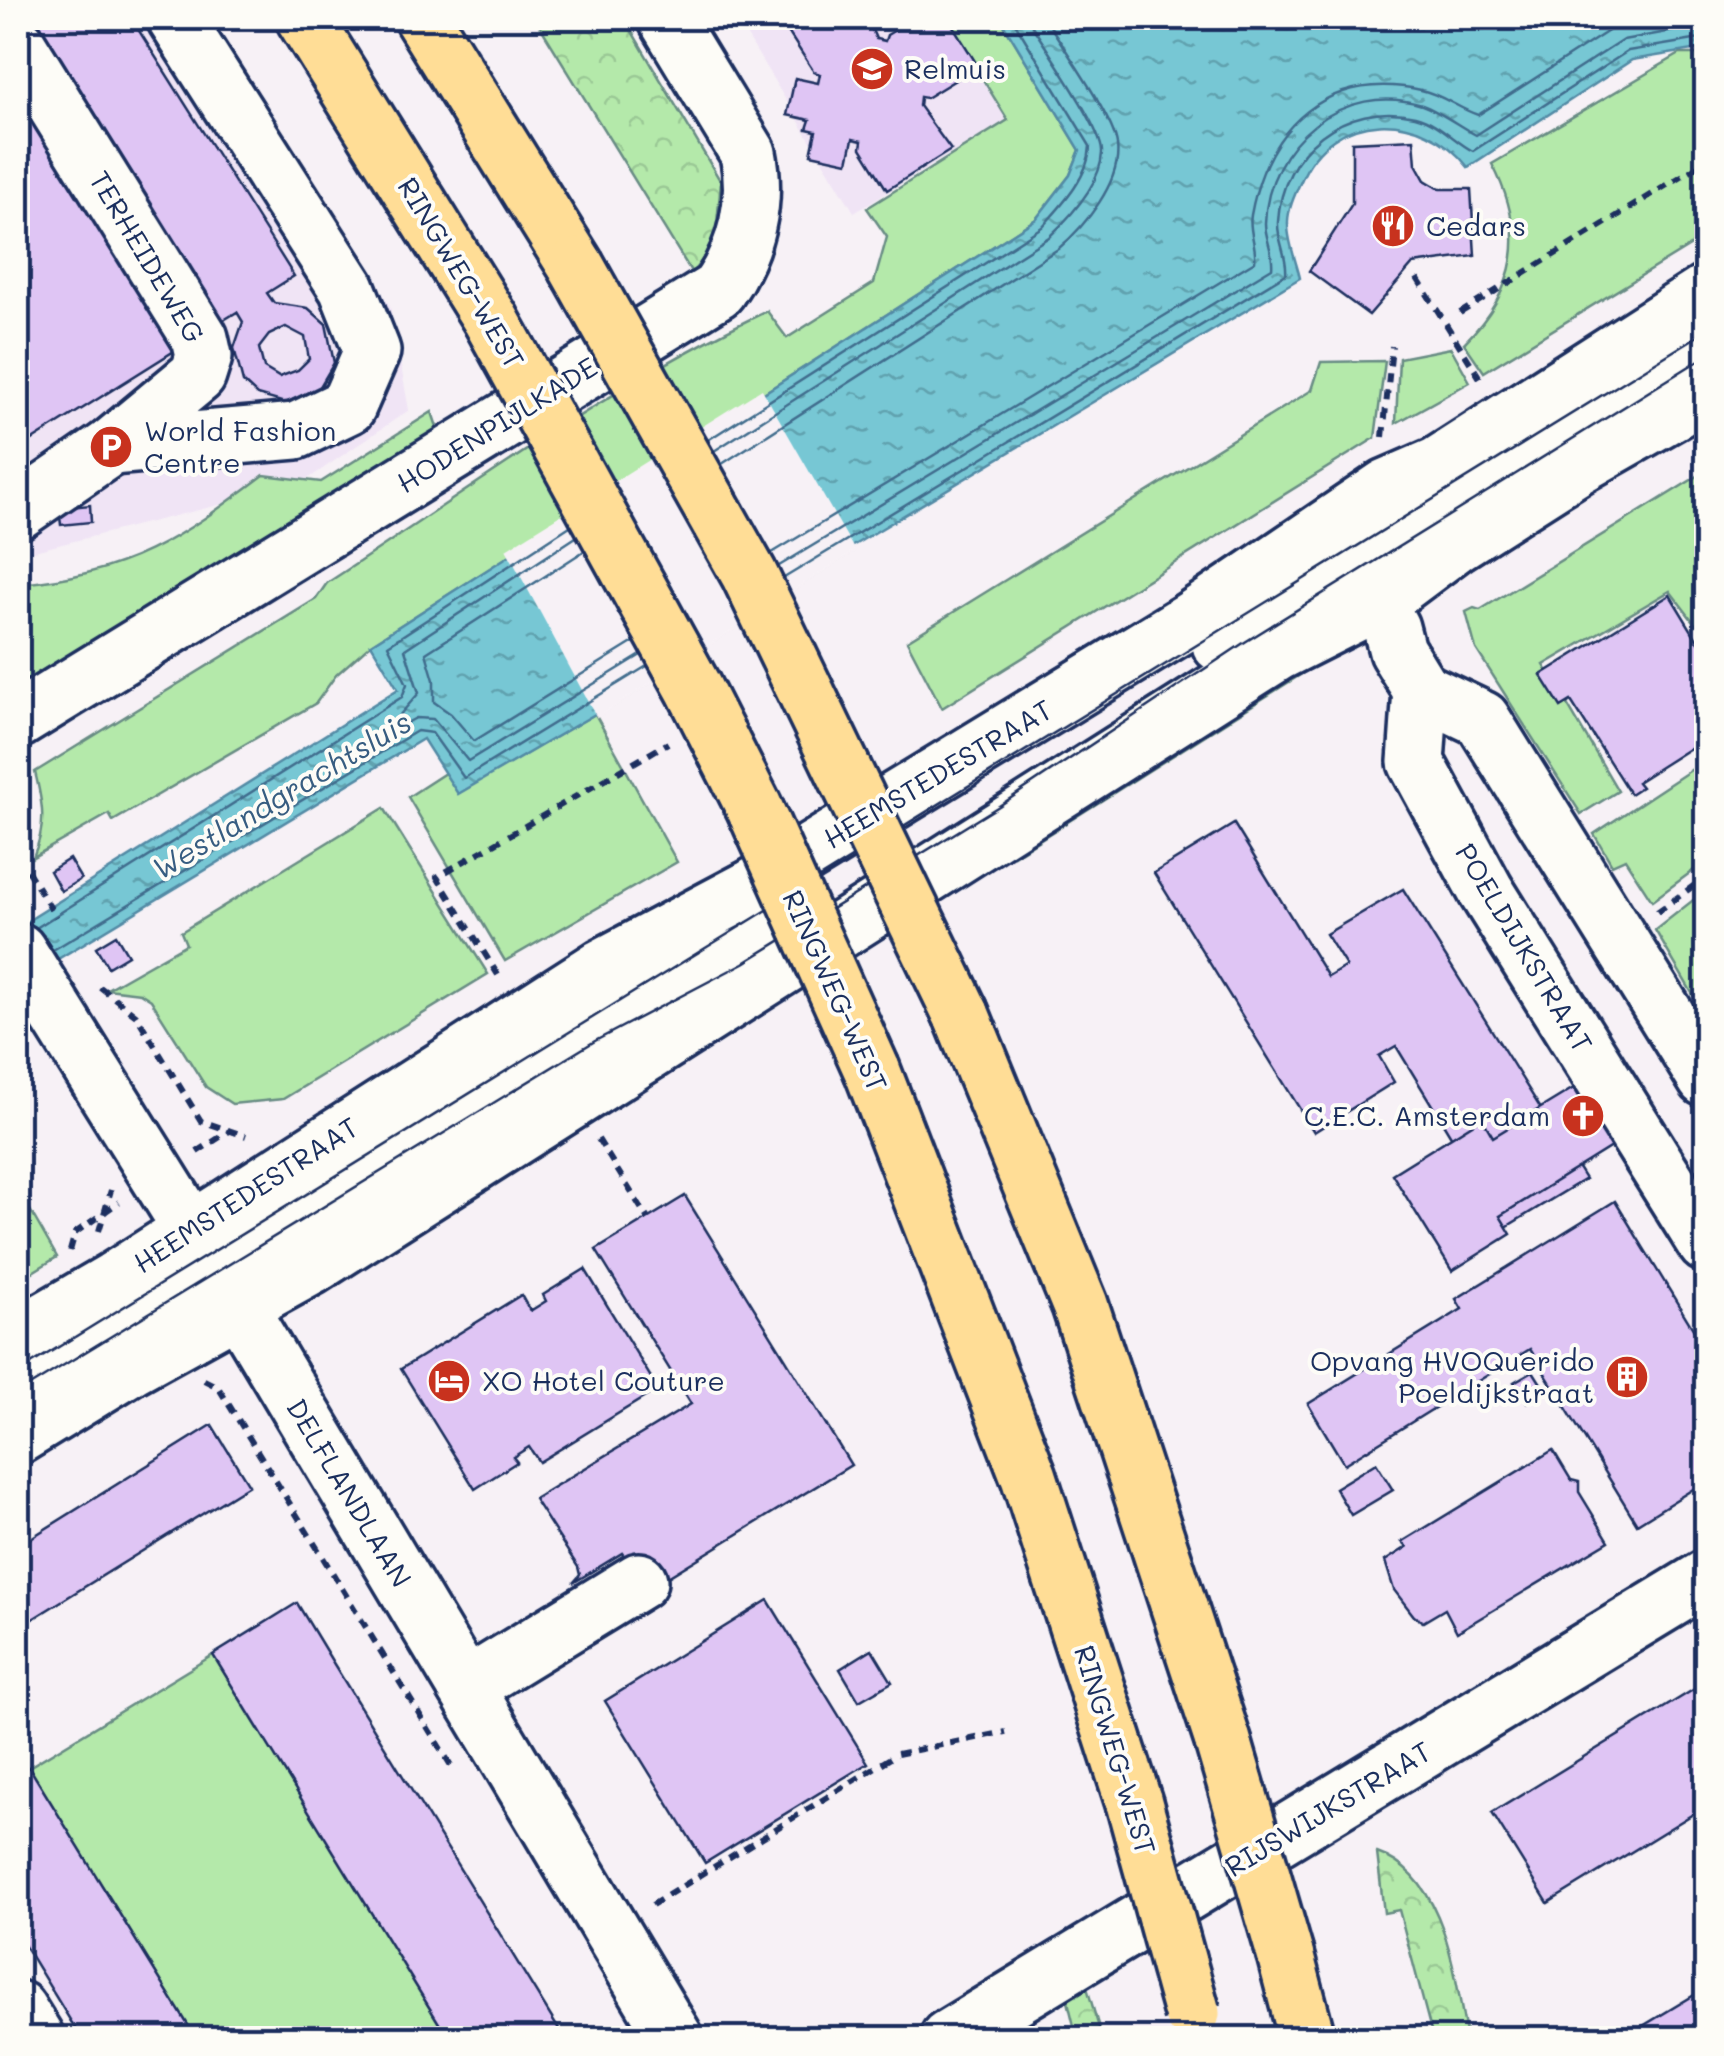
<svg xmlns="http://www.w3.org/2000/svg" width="1724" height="2056" viewBox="0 0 1724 2056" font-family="Mali,sans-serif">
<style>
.built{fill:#f0e4f5}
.green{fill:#b4e9aa;stroke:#688c84;stroke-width:2.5}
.forest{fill:url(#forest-crowns);stroke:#688c84;stroke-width:2.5}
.water{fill:url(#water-ripples);stroke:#528aa5;stroke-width:2.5}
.pier{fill:#f7f1f6}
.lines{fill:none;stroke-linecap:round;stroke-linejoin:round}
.shore{stroke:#406c8d;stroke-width:2.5}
.building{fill:#dfc5f4;stroke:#1b2f5e;stroke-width:2.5;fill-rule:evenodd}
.minor-casing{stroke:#1b2f5e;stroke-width:62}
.highway-casing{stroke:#1b2f5e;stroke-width:62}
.path{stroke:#1b2f5e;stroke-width:6;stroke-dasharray:10 8;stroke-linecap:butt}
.minor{stroke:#fdfcf7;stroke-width:55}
.highway{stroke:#ffdd96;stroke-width:55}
.tram{stroke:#1b2f5e;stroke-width:2.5}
.highway-bridge-casing{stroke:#1b2f5e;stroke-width:62;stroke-linecap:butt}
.highway-bridge{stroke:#ffdd96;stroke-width:55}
.labels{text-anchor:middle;stroke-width:8;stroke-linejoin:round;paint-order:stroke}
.poi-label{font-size:28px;fill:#1b2f5e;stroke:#fdfcf7;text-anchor:start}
.street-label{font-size:28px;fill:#1b2f5e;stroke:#fdfcf7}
.water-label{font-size:30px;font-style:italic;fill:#375d81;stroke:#fdfcf7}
</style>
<defs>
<pattern id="forest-crowns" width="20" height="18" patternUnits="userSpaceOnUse" patternTransform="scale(2.5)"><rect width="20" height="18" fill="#b4e9aa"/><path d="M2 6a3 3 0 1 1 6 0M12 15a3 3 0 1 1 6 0" fill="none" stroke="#9ac895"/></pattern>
<pattern id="water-ripples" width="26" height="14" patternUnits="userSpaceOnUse" patternTransform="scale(2.5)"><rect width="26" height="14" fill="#77c7d4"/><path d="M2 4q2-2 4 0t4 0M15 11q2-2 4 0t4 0" fill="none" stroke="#61a2af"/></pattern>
</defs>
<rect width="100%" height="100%" fill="#f7f1f6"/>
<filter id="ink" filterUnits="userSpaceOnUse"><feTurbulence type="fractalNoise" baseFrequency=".01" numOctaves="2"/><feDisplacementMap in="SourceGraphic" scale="20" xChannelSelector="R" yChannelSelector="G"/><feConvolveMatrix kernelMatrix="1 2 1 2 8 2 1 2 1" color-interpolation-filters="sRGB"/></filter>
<g filter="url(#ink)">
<g class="built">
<polygon points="18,18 205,18 390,306 409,410 299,485 18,555"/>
<polygon points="736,18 945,18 1008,120 854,212"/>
</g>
<g class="green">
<path d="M945 18H1000L1080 150 1070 175 1036 219 371 644 336 675 316 703 113 821 109 814 33 857C47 825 43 805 35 772L316 599 327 583C470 490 612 384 767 311L787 338 874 283 887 237 867 208 1008 120Z"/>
<path d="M1680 54H1706V236L1484 372 1464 343C1518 289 1528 232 1492 164Z"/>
<polygon points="1451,348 1470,382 1396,423 1399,358"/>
<polygon points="1385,361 1375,438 942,708 907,641 1312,390 1321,362"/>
<path d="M432 412 439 433 18 686V584C128 575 179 539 264 475L321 482Z"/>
<polygon points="1706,471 1706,618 1696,625 1670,591 1544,665 1618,791 1581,814 1476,649 1466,612 1474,608 1480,610"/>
<polygon points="1308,655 1327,658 1014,856 1010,846"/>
<polygon points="595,714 677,862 505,961 408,797 445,773 458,793"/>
<polygon points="1706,760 1706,861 1652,901 1625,859 1612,865 1594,834"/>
<polygon points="384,808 488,974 283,1099 232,1104 206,1087 151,1000 140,993 107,989 186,944 181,932"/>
<polygon points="1706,890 1706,1017 1655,930"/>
<polygon points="18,1189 57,1257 18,1281"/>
<polygon points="213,1655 448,2038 196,2038 29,1767"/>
</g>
<g class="forest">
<polygon points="535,18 624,18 721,182 715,243 692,273"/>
<path d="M1377 1853C1447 1877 1454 1975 1467 2038H1433L1399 1910 1384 1913Z"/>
<polygon points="1086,1984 1102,2038 1077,2038 1066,1993"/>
</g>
<path class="water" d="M1000 18H1706V48L1632 60 1468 167C1423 108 1331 108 1301 181 1295 194 1287 211 1288 225 1288 242 1296 261 1300 278L849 548 595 714 458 794 423 739 18 983V927L398 689 371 644 1036 219 1070 175 1080 150Z"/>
<polygon class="pier" points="762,389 855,551 597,718 506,549"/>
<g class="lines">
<g class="shore">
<path d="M708 440 1042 227C1062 205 1089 177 1090 146L1012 18"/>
<path d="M714 451 1049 237C1070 217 1101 183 1102 153 1104 131 1041 41 1027 18"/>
<path d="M722 464 1058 249C1084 227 1122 182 1117 145 1114 118 1061 44 1045 18"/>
<polyline points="576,537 405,649 419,693 389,727 395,729 416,718 433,719 468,761 641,655"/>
<polyline points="584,551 426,653 434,680 434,702 451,714 474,741 634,642"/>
<path d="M772 553 1255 261C1257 246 1248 231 1251 215 1267 126 1327 70 1421 90 1441 94 1459 109 1478 115L1613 28 1658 18"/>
<path d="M779 566 1272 268C1274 253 1265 238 1265 223 1267 143 1344 80 1422 105 1441 112 1459 126 1476 135L1623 40 1706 25"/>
<path d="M784 578 1286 274C1288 257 1277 240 1278 222 1281 150 1345 100 1415 116 1439 122 1455 142 1473 151L1628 51 1706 38"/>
<polyline points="36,928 402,697 407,684 388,645 570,526"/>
<polyline points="53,950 417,731 432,733 464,778 647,666"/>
</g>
</g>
<g class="building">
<path d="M18 18H131L294 276 267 293 274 303 308 308 326 324 334 363 318 390 285 403 257 395 243 382 234 348 243 322 237 312 209 329ZM286 327 305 337 309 359 298 370 279 377 264 368 259 348 269 335Z"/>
<polygon points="779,18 867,18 876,39 885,41 887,35 915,18 948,18 978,66 926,98 920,97 919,106 951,150 887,190 861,148 862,141 853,139 848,162 811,154 816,131 807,129 810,120 787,115 795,78 818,83 820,74 814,72"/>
<polygon points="18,68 190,341 18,449"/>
<polygon points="1414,139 1416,164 1425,180 1440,189 1471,189 1475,256 1413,264 1369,315 1309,271 1352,204 1352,142"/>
<polygon points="90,505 91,522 61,525 59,508"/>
<polygon points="1670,595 1706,654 1706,738 1637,782 1641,787 1630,794 1571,701 1561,707 1541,675"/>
<polygon points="1234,824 1328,977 1346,966 1326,934 1403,889 1585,1179 1506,1227 1396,1046 1379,1056 1394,1082 1314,1132 1154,873"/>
<polygon points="69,859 81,879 61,891 50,871"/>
<polygon points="116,935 128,955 108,967 96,947"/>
<polygon points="1577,1086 1614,1145 1500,1216 1511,1234 1452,1271 1392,1174 1482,1118 1493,1137"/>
<polygon points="685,1196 851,1465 648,1589 622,1553 573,1583 580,1575 578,1567 534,1499 691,1404 596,1250"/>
<polygon points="1615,1201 1706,1350 1706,1481 1637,1524 1530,1349 1344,1464 1308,1404 1462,1309 1456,1299"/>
<polygon points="585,1269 658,1389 539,1462 529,1447 513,1457 517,1462 475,1489 401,1369 521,1295 530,1311 546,1301 543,1295"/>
<polygon points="1533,1371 1545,1390 1527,1402 1514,1382"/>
<polygon points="212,1425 249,1485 18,1628 18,1546"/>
<polygon points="1553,1450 1571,1480 1579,1482 1579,1492 1609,1541 1457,1632 1445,1609 1423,1622 1414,1616 1394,1590 1385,1561 1407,1547 1402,1542"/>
<polygon points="1376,1463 1393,1490 1351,1515 1335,1488"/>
<polygon points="768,1600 868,1763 705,1863 605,1701"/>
<polygon points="297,1603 332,1661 564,2038 448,2038 213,1655"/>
<polygon points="872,1649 892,1682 859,1701 840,1669"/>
<polygon points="1706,1682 1706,1806 1548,1903 1492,1813"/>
<polygon points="29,1767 196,2038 81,2038 18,1935 18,1775"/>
<polygon points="1706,1988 1706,2038 1630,2038 1628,2035"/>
</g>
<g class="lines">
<g class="minor-casing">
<g id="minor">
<polyline points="18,45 200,338 204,356 198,375 111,447 18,511"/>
<polyline points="111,447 296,431 348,406 372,351 347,288 175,18"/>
<polyline points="1359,570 1391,628 1397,651 1421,690 1482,719 1706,1079"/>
<polyline points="1220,644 1706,343"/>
<polyline points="1421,690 1416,762 1486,891 1706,1244"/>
<path d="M18 720 718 290C746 250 758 202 748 153L666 18"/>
<polyline points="18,951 212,1262 675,2038"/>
<polyline points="679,977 753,952 778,936"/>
<polyline points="18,1336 114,1280 602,967 753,887 1192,619 1387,487 1438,465 1706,293"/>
<polyline points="18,1384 679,977 709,954"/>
<polyline points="18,1436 130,1367 311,1267 1277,653 1378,602 1457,543 1578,466 1706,393"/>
<polyline points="466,1687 639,1581"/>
<polyline points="18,2009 36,2038"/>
<polyline points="948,2038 1706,1578"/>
</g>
</g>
<g class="highway-casing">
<g id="highway">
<polyline points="304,18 490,318"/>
<polyline points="422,18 576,266"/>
<polyline points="961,1014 1080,1305 1223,1741"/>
<polyline points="872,1070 1029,1477 1134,1803"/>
<polyline points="1285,1954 1307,2038"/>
</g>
</g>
<g class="path">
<polyline points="1417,278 1483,383"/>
<polyline points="1460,313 1706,161"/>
<polyline points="1383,437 1392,346"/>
<polyline points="18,855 56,917"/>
<polyline points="1657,912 1706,877"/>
<polyline points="498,975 437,877 668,743"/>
<polyline points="100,987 136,1015 201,1121 246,1136"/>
<polyline points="598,1139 648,1219"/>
<polyline points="197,1152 231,1130"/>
<polyline points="99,1231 111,1190"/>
<polyline points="70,1251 75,1233 119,1202"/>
<polyline points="204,1380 218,1387 455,1772"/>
<polyline points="652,1905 897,1754 1006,1732"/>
</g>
<use href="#minor" class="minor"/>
<use href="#highway" class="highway"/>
<g class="tram">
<polyline points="18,1372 1706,331"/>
<polyline points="18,1393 595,1041 744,963 999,806 1245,642 1706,356"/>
</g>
<g class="highway-bridge-casing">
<g id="highway-bridge">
<polyline points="576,266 749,574 961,1014"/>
<polyline points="490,318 694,689 754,807 872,1070"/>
<polyline points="1223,1741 1285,1954"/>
<polyline points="1134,1803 1192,2013"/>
</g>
</g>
<use href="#highway-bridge" class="highway-bridge"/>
</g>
</g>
<defs>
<g id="school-disc" transform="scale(2.25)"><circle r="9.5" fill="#c8321e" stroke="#fdfcf7"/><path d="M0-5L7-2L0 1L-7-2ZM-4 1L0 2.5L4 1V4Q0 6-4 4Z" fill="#fff"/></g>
<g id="restaurant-disc" transform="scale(2.25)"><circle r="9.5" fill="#c8321e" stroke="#fdfcf7"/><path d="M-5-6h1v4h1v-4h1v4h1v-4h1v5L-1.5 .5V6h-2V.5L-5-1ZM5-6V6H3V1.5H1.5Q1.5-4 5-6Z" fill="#fff"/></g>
<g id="parking-disc" transform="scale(2.25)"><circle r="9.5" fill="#c8321e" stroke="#fdfcf7"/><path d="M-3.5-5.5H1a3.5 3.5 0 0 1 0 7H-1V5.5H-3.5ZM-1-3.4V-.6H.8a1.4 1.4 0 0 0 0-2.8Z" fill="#fff"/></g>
<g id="church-disc" transform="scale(2.25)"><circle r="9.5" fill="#c8321e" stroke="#fdfcf7"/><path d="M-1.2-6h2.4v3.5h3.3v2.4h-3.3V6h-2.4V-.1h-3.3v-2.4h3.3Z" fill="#fff"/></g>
<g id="building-disc" transform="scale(2.25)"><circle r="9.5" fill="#c8321e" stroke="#fdfcf7"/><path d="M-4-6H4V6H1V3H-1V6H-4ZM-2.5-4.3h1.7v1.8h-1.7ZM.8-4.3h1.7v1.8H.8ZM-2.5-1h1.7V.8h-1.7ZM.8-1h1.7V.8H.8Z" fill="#fff"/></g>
<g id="hotel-disc" transform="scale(2.25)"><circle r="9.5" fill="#c8321e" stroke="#fdfcf7"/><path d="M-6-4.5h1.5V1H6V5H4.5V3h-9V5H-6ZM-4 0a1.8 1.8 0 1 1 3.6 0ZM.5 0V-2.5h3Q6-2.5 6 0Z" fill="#fff"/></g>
</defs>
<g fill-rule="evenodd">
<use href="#school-disc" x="872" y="69"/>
<use href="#restaurant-disc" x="1393" y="226"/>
<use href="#parking-disc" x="111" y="447"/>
<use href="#church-disc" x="1583" y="1116"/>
<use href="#building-disc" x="1627" y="1377"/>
<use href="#hotel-disc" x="449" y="1381"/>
</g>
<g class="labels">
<g class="poi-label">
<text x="904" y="79">Relmuis</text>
<text x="1426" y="236">Cedars</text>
<text x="144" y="441">World Fashion<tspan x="144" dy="32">Centre</tspan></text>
<text x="1550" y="1126" text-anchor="end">C.E.C. Amsterdam</text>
<text x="1594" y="1371" text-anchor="end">Opvang HVOQuerido<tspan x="1594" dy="32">Poeldijkstraat</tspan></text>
<text x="482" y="1391">XO Hotel Couture</text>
</g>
<g class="street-label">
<text transform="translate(147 257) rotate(59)" y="10">TERHEIDEWEG</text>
<text transform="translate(461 273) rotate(59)" y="10">RINGWEG-WEST</text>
<text transform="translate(497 425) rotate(-32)" y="10">HODENPIJLKADE</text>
<text transform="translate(938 774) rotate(-31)" y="10">HEEMSTEDESTRAAT</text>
<text transform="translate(1524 948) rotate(59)" y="10">POELDIJKSTRAAT</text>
<text transform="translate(835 991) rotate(66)" y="10">RINGWEG-WEST</text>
<text transform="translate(246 1195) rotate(-33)" y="10">HEEMSTEDESTRAAT</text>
<text transform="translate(349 1493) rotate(59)" y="10">DELFLANDLAAN</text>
<text transform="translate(1115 1750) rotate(73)" y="10">RINGWEG-WEST</text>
<text transform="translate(1328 1809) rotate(-31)" y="10">RIJSWIJKSTRAAT</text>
</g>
<g class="water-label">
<text transform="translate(282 796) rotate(-31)" y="10">Westlandgrachtsluis</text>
</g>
</g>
<rect width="1724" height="2056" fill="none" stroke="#fdfcf7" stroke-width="60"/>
<rect x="30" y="30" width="1664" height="1996" fill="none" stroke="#1b2f5e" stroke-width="4" filter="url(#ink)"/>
</svg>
